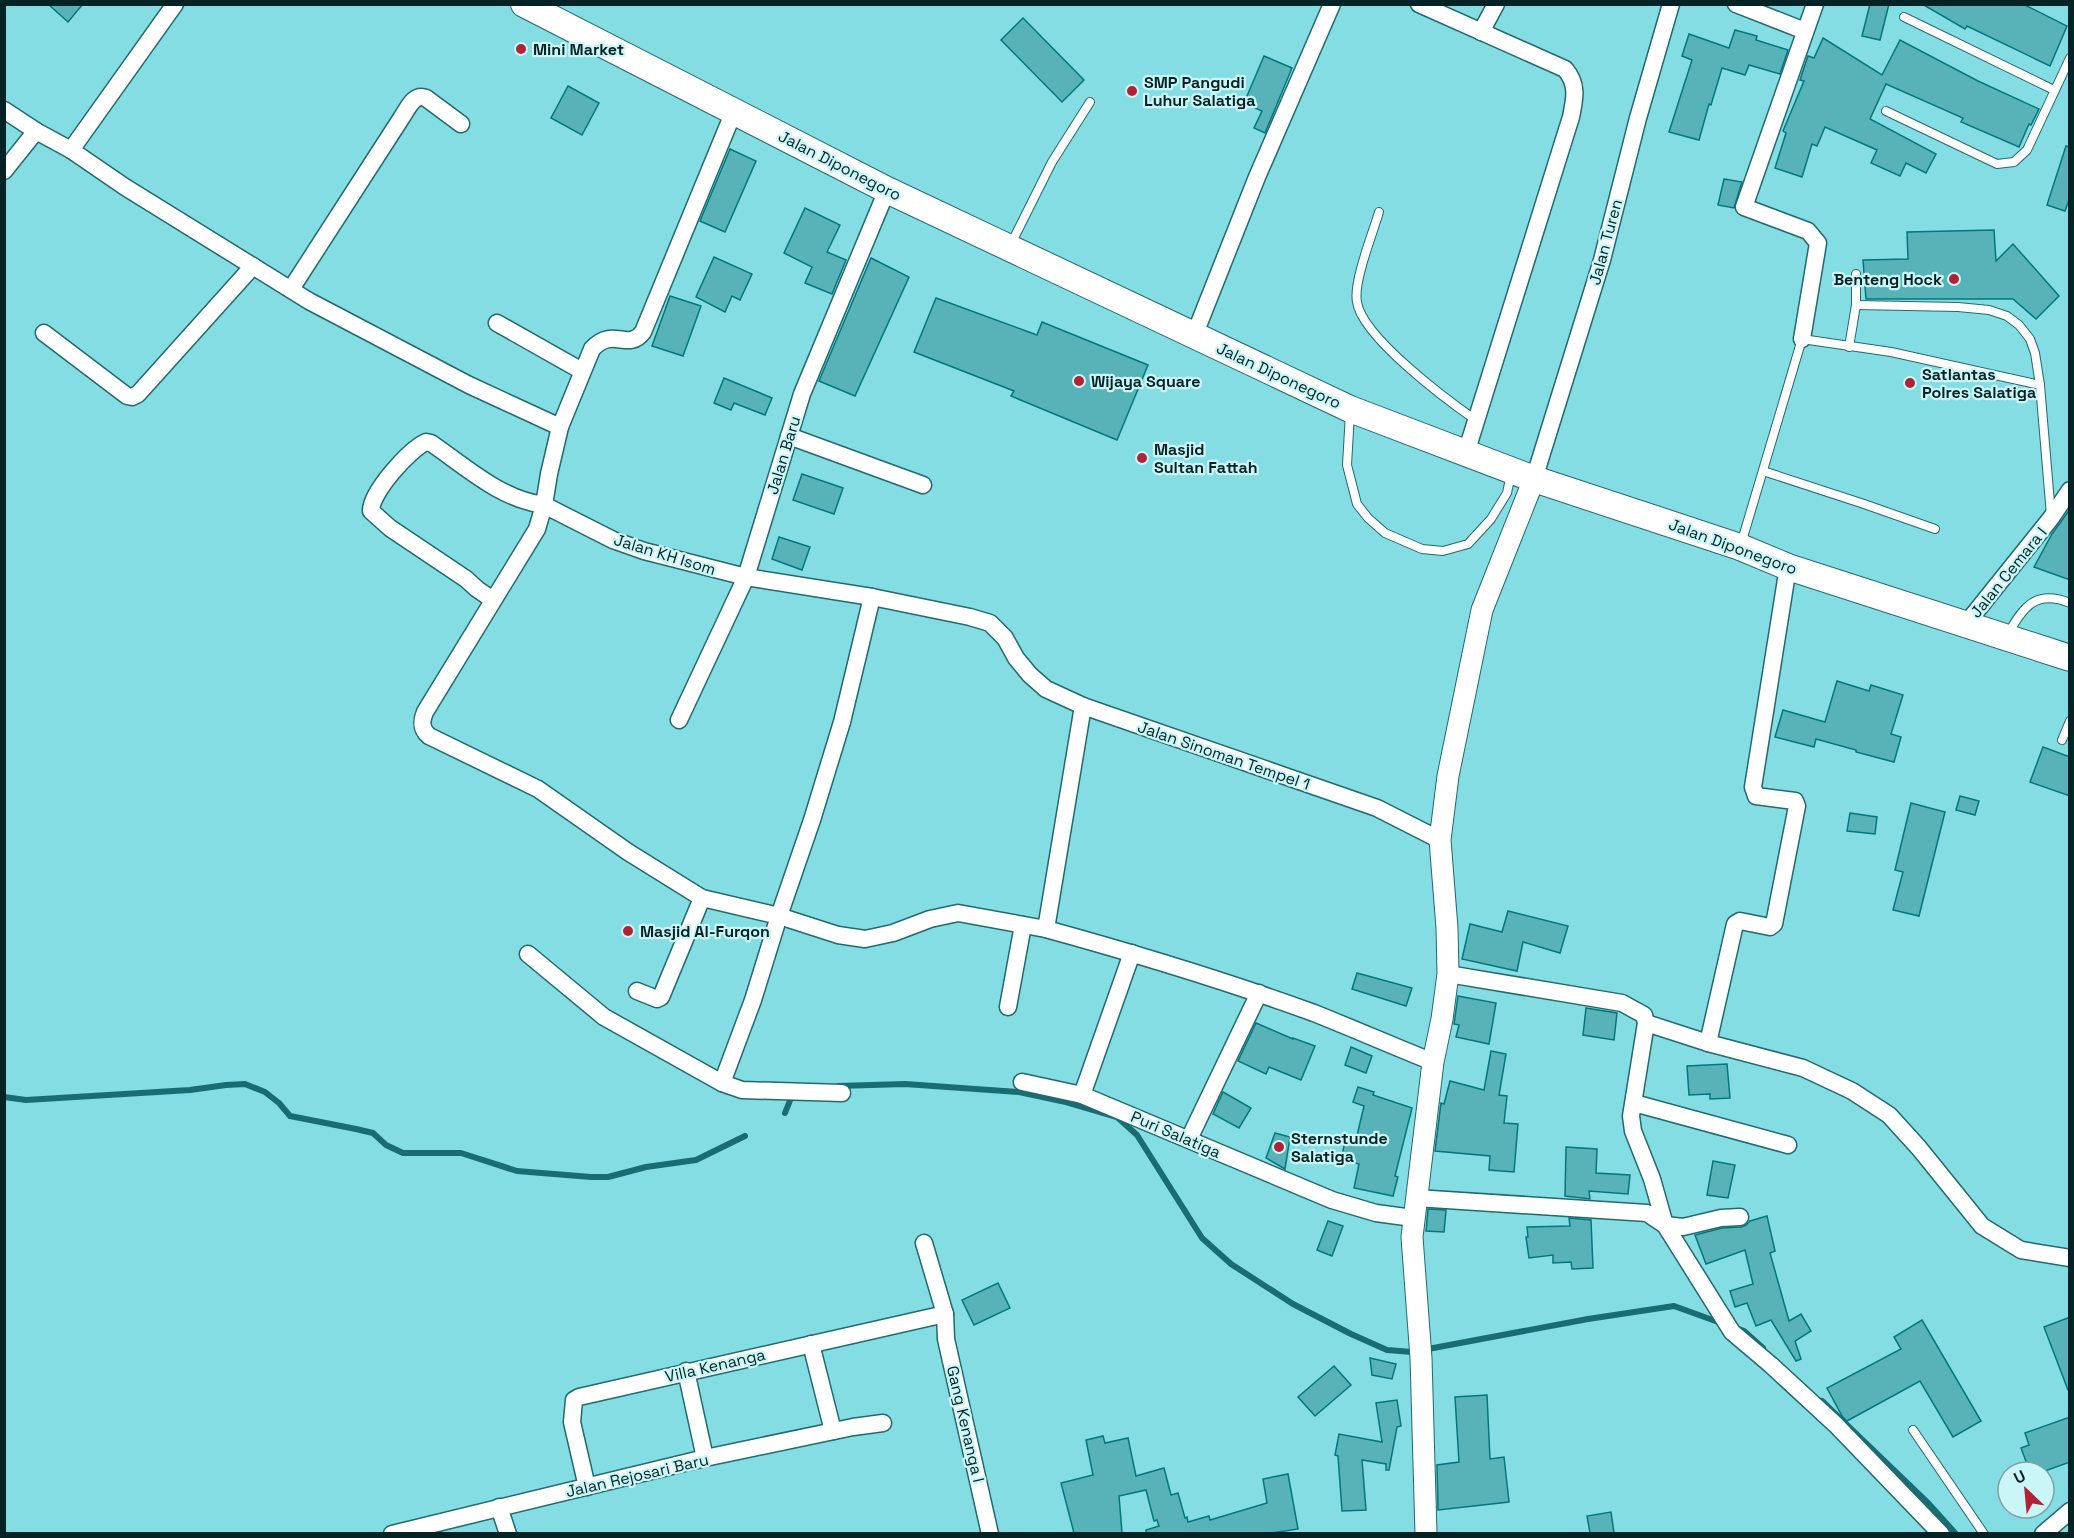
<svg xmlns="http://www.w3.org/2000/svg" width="2074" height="1538" viewBox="0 0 2074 1538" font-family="'Space Grotesk',sans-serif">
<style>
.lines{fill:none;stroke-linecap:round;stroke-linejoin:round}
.stream{stroke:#196d72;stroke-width:6}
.building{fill:#58b3b8;stroke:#03777c;stroke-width:1.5}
.service-casing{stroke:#216a6e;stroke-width:10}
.minor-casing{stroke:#216a6e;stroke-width:19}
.tertiary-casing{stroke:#216a6e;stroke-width:23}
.primary-casing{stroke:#216a6e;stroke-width:28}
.service{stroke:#fff;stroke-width:8}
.minor{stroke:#fff;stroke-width:16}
.tertiary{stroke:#fff;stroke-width:21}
.primary{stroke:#fff;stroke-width:26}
.poi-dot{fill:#b32134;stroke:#cbf6f8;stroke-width:2}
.labels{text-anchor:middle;stroke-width:4.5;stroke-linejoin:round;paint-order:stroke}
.poi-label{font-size:16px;font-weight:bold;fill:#052325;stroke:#cbf6f8;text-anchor:start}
.street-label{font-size:16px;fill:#052325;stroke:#cbf6f8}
</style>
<rect width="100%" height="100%" fill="#83dde3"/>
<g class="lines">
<g class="stream">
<polyline points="838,1086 905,1084 1019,1092 1066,1102 1117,1117 1137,1135 1202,1238 1231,1264 1293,1304 1351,1334 1387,1350 1412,1352 1588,1319 1674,1306 1721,1323"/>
<polyline points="4,1097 26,1100 190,1090 226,1085 245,1084 265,1092 279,1103 290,1116 356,1129 373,1133 386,1145 403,1153 461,1153 517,1171 591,1177 608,1177 646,1167 696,1160 745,1136"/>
<polyline points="785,1113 793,1093"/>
<polyline points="1736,1328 1744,1331 1763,1348"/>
<polyline points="1822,1401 1929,1504 1956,1534"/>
</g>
</g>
<g class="building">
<polygon points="48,4 83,4 68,22"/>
<polygon points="1870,4 1889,4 1880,40 1862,36"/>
<polygon points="1922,4 2023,4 2067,26 2050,66 1967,26 1965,29"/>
<polygon points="1023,18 1084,80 1062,102 1001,40"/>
<polygon points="1735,30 1757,36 1756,40 1788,50 1780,74 1749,65 1745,75 1722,68 1711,105 1709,104 1699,140 1669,132 1692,60 1682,56 1689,34 1729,48"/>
<polygon points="1823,38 1882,75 1900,40 1978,81 2039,109 2031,125 2029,124 2019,147 1961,122 1963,118 1886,84 1870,119 1936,154 1926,173 1906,163 1900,176 1871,163 1877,150 1825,127 1817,146 1812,144 1802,177 1775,168 1786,133 1783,131 1804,81 1800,80 1808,56 1814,58"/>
<polygon points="1264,56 1292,68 1265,133 1254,128 1262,111 1244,103"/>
<polygon points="568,86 599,103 582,135 551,118"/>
<polygon points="2066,146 2070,147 2070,197 2065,211 2047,205"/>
<polygon points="730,149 756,161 725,232 700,221"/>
<polygon points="1724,179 1742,182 1734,208 1718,205"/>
<polygon points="805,208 840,225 827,252 846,260 832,294 805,283 812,267 784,253"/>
<polygon points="1994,230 1996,261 2013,244 2059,296 2036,319 2013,299 1866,299 1863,260 1908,259 1907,232"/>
<polygon points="714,257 752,274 740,300 732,296 725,312 696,297"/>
<polygon points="871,258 909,277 855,396 819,381"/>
<polygon points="670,296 701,306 683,356 652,346"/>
<polygon points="936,298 1037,335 1042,322 1148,365 1117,440 1011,396 1014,391 914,352"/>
<polygon points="724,378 772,398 765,415 734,403 731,410 714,403"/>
<polygon points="802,474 843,488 834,514 793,500"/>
<polygon points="2070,509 2070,580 2034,567 2052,534"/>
<polygon points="779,537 810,547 802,570 772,559"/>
<polygon points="1837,681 1869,691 1871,685 1903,695 1891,734 1901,737 1894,762 1856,752 1856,750 1816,739 1814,747 1775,737 1783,710 1825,722"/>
<polygon points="2043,747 2070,757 2070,796 2030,782"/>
<polygon points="1960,796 1979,801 1975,815 1956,810"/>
<polygon points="1911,803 1945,812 1919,916 1893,910 1903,872 1895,870"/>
<polygon points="1850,813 1877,817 1875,834 1847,831"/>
<polygon points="1508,911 1568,926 1560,953 1523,942 1517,971 1462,959 1470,924 1502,932"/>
<polygon points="1357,973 1412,988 1406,1006 1352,989"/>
<polygon points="1458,996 1496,1003 1489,1044 1456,1037 1459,1025 1454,1024"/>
<polygon points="1586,1008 1617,1013 1614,1040 1583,1035"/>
<polygon points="1256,1023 1293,1039 1293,1038 1315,1046 1301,1080 1269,1067 1266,1074 1238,1061"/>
<polygon points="1351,1047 1372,1056 1366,1073 1345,1065"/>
<polygon points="1491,1051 1506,1054 1499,1095 1507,1096 1504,1123 1518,1124 1514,1172 1489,1170 1490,1156 1435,1151 1441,1103 1444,1104 1450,1081 1484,1090"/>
<polygon points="1727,1064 1730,1098 1710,1099 1710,1094 1689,1095 1687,1066"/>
<polygon points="1358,1087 1374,1092 1373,1095 1412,1108 1395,1176 1398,1177 1393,1196 1354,1188 1359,1164 1341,1159 1345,1142 1355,1144 1364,1106 1353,1102"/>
<polygon points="1223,1092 1251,1108 1239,1128 1213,1114"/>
<polygon points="1275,1133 1290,1137 1285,1169 1266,1158"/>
<polygon points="1566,1147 1597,1149 1596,1173 1630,1175 1628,1194 1589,1191 1590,1199 1565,1196"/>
<polygon points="1713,1161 1735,1165 1728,1198 1707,1195"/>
<polygon points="1428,1209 1446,1210 1444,1232 1426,1231"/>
<polygon points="1767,1216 1775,1251 1770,1253 1789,1321 1801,1314 1811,1331 1795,1341 1801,1359 1796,1361 1771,1320 1756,1326 1747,1303 1735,1307 1730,1291 1753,1284 1745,1250 1706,1264 1695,1235 1722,1228 1741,1227 1746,1225 1750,1221"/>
<polygon points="1569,1218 1591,1220 1593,1268 1572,1269 1571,1262 1553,1263 1553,1255 1529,1258 1526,1237 1528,1237 1527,1227 1570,1226"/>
<polygon points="1328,1221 1343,1226 1332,1256 1317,1250"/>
<polygon points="998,1283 1010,1308 974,1325 962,1300"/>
<polygon points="2070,1317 2070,1390 2068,1390 2044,1327"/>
<polygon points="1922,1320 1981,1421 1953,1437 1920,1381 1847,1421 1842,1416 1827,1388 1901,1349 1894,1337"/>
<polygon points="1370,1358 1396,1364 1392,1379 1372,1375"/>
<polygon points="1334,1366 1351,1385 1315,1416 1298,1397"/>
<polygon points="1487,1395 1490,1459 1504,1457 1509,1502 1438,1510 1437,1465 1459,1462 1455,1397"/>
<polygon points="1397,1400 1401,1426 1397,1427 1389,1470 1386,1470 1386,1464 1362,1460 1366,1510 1342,1511 1338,1456 1335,1455 1339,1434 1382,1442 1376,1403"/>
<polygon points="2070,1417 2070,1462 2042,1472 2030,1472 2021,1448 2029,1445 2025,1433"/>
<polygon points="1103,1436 1105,1443 1128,1438 1136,1476 1164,1468 1171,1495 1178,1493 1185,1518 1187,1517 1188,1522 1209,1516 1210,1520 1267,1503 1263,1479 1288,1474 1298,1529 1272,1533 1146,1533 1146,1530 1159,1526 1157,1520 1154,1521 1146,1490 1119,1496 1122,1533 1074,1533 1061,1483 1093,1475 1086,1440"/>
<polygon points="1611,1512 1614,1533 1590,1533 1587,1516"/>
</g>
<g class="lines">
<g class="service-casing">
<g id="service">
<polyline points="1904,17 2054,90"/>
<polyline points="1886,111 1997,164 2014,162 2027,150 2070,58"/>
<path d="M1379 212C1373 233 1353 282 1357 302 1362 337 1447 400 1477 421"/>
<polyline points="1011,244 1052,162 1090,102"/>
<polyline points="1856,305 1958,307 1989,310 2007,316 2019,325 2030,339 2035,353 2040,385"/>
<polyline points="1849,347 1856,305 1856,274"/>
<polyline points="1350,413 1347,465 1357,504 1368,518 1385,533 1422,549 1443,551 1468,544 1491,519 1507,493 1511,474"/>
<polyline points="1763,471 1864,504 1935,529"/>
<polyline points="1741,544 1802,339 1891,352 2040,385 2051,515"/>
<path d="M2008 634C2023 607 2036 589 2070 603"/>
<polyline points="2062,740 2070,721"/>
<polyline points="1913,1430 1984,1534"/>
</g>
</g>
<g class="minor-casing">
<g id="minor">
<polyline points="175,4 71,150 125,187 309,301 469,385 560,427"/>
<path d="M1419 4 1565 69C1578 84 1575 98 1571 117L1466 453"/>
<polyline points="1736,4 1805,31"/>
<polyline points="1481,32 1496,4"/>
<polyline points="4,110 36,131 71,150"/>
<path d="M734 111 643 332C628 352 613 326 592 349L560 427 549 474 544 505 613 540 644 551 746 577 872 597 970 617 990 623 1005 638 1016 658 1030 675 1046 689 1083 706 1377 808 1440 840"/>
<polyline points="4,171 36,131"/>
<path d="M291 289 402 117C408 108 414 93 426 98L461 124"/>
<polyline points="497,323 582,371"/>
<polyline points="44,333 127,396 132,397 138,394 253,266"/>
<polyline points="1194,336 1257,177 1332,4"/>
<polyline points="1802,339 1818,243 1808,231 1744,207 1815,4"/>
<polyline points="789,436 923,485"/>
<polyline points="1534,479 1602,260 1638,118 1671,4"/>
<path d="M493 600 477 589 466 579 390 528 371 511C371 492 409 450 426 442L431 443C466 467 500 499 544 505L537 529 425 712C421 722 421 729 429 736L538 789 628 852 702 898 779 916 838 935 865 939 893 933 930 919 958 913 1046 929 1083 706"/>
<polyline points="1966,624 2051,518 2070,490"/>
<polyline points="679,720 746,577 802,394 887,190"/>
<path d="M1046 929C1137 954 1226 981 1314 1013 1354 1029 1393 1046 1433 1062"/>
<polyline points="1132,953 1082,1095 1332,1200 1376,1213 1413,1218"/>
<polyline points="528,954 604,1017 722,1083 742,1090 842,1093"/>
<polyline points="1448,974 1622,1003 1644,1015 1646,1023 1631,1116 1633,1131 1652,1179 1665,1225 1732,1332 1771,1365 1836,1425 1941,1534"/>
<polyline points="637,991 657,999 661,997 702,898"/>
<polyline points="1008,1007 1023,925"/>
<polyline points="1646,1023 1708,1043 1803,1068 1852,1091 1889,1115 1919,1148 1982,1226 2021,1250 2070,1258"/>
<polyline points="1708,1043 1735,924 1740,921 1770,927 1774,924 1797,806 1795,801 1756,796 1753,787 1788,567"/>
<polyline points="1022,1082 1082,1095"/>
<polyline points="722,1083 753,1000 779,916 812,820 842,722 872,597"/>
<polyline points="1634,1103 1788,1145"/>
<polyline points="1189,1139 1259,993"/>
<polyline points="1416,1198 1647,1213 1665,1225 1683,1227 1721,1218 1740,1217"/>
<polyline points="924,1243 945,1314 946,1339 990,1534"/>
<polyline points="811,1344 833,1431"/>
<polyline points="686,1371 705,1458"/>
<polyline points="587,1487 572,1422 574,1400 579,1397 945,1314"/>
<polyline points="499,1507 508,1534"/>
<polyline points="392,1534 705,1458 853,1427 883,1423"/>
<polyline points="2043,1534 2070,1511"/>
</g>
</g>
<g class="tertiary-casing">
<polyline id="tertiary" points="1426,1534 1421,1358 1412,1237 1433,1062 1442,1019 1448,974 1447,928 1440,840 1448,776 1482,610 1534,479"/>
</g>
<g class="primary-casing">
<polyline id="primary" points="524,4 887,190 1350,409 1534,479 1740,547 1788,567 2070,658"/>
</g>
<use href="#service" class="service"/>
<use href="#minor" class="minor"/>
<use href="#tertiary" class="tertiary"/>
<use href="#primary" class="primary"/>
</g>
<g class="poi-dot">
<circle cx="521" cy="49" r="6"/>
<circle cx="1132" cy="91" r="6"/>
<circle cx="1954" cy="279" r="6"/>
<circle cx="1079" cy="381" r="6"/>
<circle cx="1910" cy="383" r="6"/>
<circle cx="1142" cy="458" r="6"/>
<circle cx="628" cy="931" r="6"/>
<circle cx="1279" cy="1147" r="6"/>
</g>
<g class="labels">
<g class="poi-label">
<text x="533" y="55">Mini Market</text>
<text x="1144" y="88">SMP Pangudi<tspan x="1144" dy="18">Luhur Salatiga</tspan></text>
<text x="1942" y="285" text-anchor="end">Benteng Hock</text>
<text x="1922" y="380">Satlantas<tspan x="1922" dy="18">Polres Salatiga</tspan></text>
<text x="1091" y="387">Wijaya Square</text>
<text x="1154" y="455">Masjid<tspan x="1154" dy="18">Sultan Fattah</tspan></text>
<text x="640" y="937">Masjid Al-Furqon</text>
<text x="1291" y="1144">Sternstunde<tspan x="1291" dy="18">Salatiga</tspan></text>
</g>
<g class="street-label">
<text transform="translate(840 165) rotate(27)" y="6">Jalan Diponegoro</text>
<text transform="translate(1605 242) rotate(-75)" y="6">Jalan Turen</text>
<text transform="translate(1279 375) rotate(25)" y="6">Jalan Diponegoro</text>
<text transform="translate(783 455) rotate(-73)" y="6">Jalan Baru</text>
<text transform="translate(1733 546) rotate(20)" y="6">Jalan Diponegoro</text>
<text transform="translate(665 554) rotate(17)" y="6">Jalan KH Isom</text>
<text transform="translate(2008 572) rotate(-51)" y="6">Jalan Cemara I</text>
<text transform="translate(1224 755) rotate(19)" y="6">Jalan Sinoman Tempel 1</text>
<text transform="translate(1176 1134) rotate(23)" y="6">Puri Salatiga</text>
<text transform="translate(715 1365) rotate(-13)" y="6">Villa Kenanga</text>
<text transform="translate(966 1424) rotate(77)" y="6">Gang Kenanga I</text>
<text transform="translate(637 1475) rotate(-13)" y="6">Jalan Rejosari Baru</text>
</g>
</g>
<rect width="2074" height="1538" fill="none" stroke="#052325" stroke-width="12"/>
<g transform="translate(2026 1490) rotate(334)"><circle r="28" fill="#cbf6f8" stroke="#7ca2a4" stroke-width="1.5"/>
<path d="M0-4.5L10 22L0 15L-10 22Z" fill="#b32134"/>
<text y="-9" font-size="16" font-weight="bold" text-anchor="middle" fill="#052325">U</text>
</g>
</svg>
